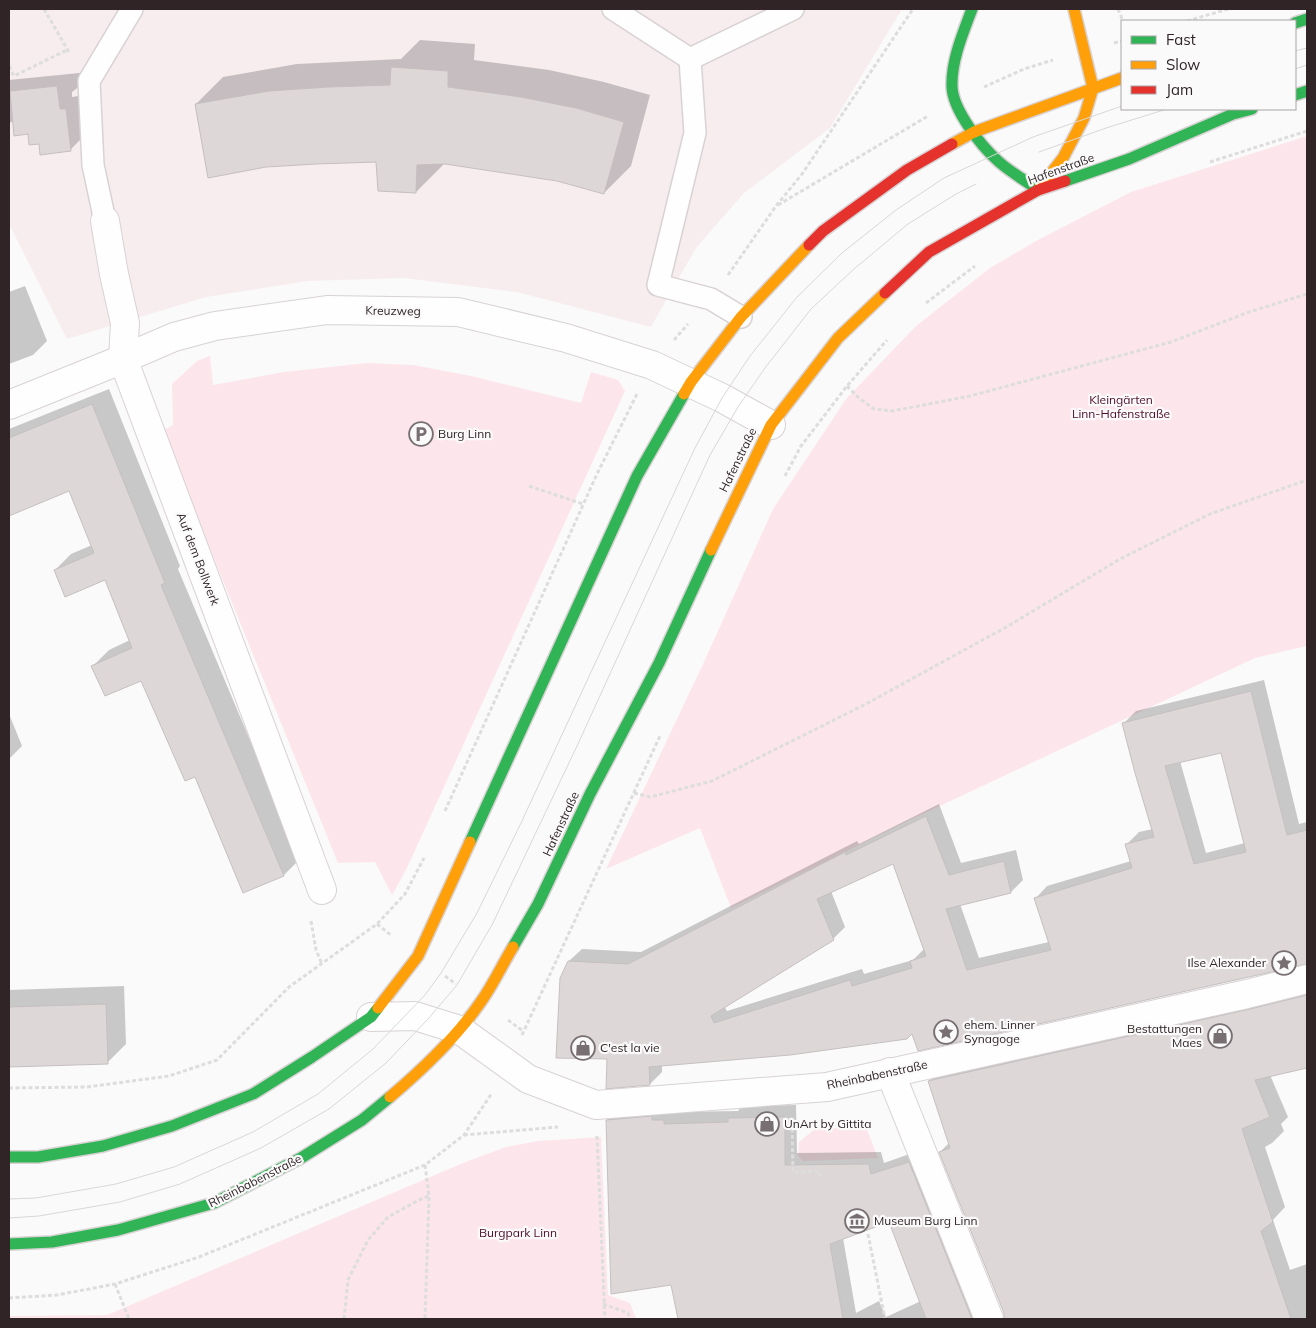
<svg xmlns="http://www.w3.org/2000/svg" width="1316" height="1328" viewBox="0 0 1316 1328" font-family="Mulish,sans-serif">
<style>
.built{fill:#f7edef}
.green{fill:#fce6ec}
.shadow{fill:#0003;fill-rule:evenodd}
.building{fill:#ddd7d8;stroke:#c5bfc0;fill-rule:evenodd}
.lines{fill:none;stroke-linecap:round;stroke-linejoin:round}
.lane-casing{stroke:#d8d2d4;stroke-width:24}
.street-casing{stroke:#d8d2d4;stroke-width:30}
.fast-casing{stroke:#d8d2d4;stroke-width:14}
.slow-casing{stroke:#d8d2d4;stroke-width:14}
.jam-casing{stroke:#d8d2d4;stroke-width:14}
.path{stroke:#ddd;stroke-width:3;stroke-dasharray:4 2.5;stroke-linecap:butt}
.lane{stroke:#fefefe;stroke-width:21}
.street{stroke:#fefefe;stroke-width:28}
.fast{stroke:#30b455;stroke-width:11}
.slow{stroke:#ff9f0a;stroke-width:11}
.jam{stroke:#e5322d;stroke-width:11}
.tram{stroke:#d9d8d8;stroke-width:1}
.labels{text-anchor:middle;stroke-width:4.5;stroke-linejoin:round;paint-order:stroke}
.street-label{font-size:12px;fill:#302427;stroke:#fafafa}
.park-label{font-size:12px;fill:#4e0c28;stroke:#fafafa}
.poi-label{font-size:12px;fill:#302427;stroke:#fafafa;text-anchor:start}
</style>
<rect width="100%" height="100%" fill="#fafafa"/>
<polygon class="built" points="9,9 902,9 830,128 744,193 696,248 651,327 517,292 404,278 308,281 206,297 67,339 9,224"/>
<g class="green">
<polygon points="1307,136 1307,646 1255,658 908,821 731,908 700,828 606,869 704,662 773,509 846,399 916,326 990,268 1036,241 1131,192"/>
<polygon points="210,356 213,385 284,372 367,363 413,365 471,376 581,403 591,372 618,380 625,391 406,870 392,895 375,862 338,863 162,431 173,425 172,384 197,361"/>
<polygon points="866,1127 878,1158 803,1161 798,1156 799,1142 815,1129"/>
<polygon points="601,1137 608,1295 630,1303 636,1319 9,1319 9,1316 107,1315 463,1163 506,1147 538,1141"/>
</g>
<g class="shadow">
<polygon points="420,40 475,44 474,60 549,70 604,82 650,95 631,166 604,193 558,180 443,162 443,165 416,192 377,161 196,104 223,77 297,64 401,59"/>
<polygon points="89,72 89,76 76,89 72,92 72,97 78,96 83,137 70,150 40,143 14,121 9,123 9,80"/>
<polygon points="25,286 47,341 33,355 9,364 9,292"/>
<polygon points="109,389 180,566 178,569 300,859 284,875 244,891 195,775 141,679 93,666 109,650 130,640 106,579 55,570 71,554 92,545 70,490 9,514 9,429"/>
<path d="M1264 680 1299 824 1307 822V963L912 1032 662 1065V1072L650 1084 609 1057 569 961 582 949 641 952 857 841 859 844 939 804 961 863 1016 850 1023 880 1011 892 960 904 979 958 1049 942 1035 899 1047 886 1131 861 1127 844 1139 832 1153 829 1124 723 1136 711ZM1222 751 1245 843 1206 853 1180 761ZM894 862 924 949 913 960 864 974 862 969 727 1011 724 1006 833 939 845 927 831 891Z"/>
<polygon points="9,714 22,746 9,759"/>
<polygon points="124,986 126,1044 107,1063 9,1066 9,990"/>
<polygon points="1307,987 1307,1067 1270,1075 1288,1117 1281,1124 1284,1131 1272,1143 1265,1147 1285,1207 1273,1220 1290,1270 1307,1264 1307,1319 1005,1319 1005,1313 940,1152 950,1142 929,1081 941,1069"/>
<path d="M796 1105 797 1153 881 1152 884 1163 921 1150 992 1319H679L672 1284 607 1120 620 1108 676 1112 738 1111 742 1106ZM890 1221 921 1301 886 1317 879 1301 856 1313 843 1238Z"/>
</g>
<g class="building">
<polygon points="391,67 448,71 448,87 521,97 576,108 624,122 604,194 557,181 445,164 417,165 416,193 378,191 376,162 316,164 266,167 208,178 195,104 269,91 329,87 390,85"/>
<polygon points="57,86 60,109 66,109 71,151 40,155 39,144 29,145 28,134 14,136 10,91"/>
<polygon points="92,404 165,583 161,585 284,876 243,893 195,777 185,781 141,681 105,696 91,666 132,648 105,580 65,597 54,570 94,553 69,491 9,516 9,438"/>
<path d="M1251 691 1287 835 1307 830V964L918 1051 912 1034 907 1039 790 1055 649 1067 650 1085 606 1089 607 1059 556 1058 560 978 568 961 628 964 845 852 846 855 926 816 949 875 1004 861 1011 893 946 909 967 970 1051 950 1034 898 1132 868 1125 844 1154 837 1135 773 1122 723ZM1221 753 1246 852 1194 864 1165 766ZM893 864 926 956 910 961 912 968 852 986 850 980 714 1023 711 1016 834 940 817 899Z"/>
<polygon points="1307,995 1307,1068 1255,1080 1270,1117 1242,1129 1273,1222 1261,1231 1291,1319 1004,1319 1004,1313 939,1152 950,1148 928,1081 1250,1009"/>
<polygon points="106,1004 108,1064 9,1067 9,1007"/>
<polygon points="652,1116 652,1120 664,1120 664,1124 728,1122 728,1118 785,1117 785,1165 869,1164 871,1174 909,1162 972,1319 926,1319 889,1222 830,1244 843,1319 678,1319 671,1285 611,1294 606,1120"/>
</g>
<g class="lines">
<g class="lane-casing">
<g id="lane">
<polyline points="613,9 690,59 793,9"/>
<polyline points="690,59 695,133 658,285 711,299 741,317"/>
<polyline points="105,221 93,165 89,81 132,9"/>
</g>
</g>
<g class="street-casing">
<g id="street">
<polyline points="105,221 114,274 125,323 123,359 322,890"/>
<polyline points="9,405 123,359 174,337 215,326 327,310 458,312 566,338 652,365 722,398 771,425"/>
<polyline points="371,1017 415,1016 460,1030 528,1079 596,1105 827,1087 1247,994 1307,979"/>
<polyline points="890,1072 989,1319"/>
</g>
</g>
<g class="fast-casing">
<g id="fast">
<path d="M972 9C963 33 951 61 952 87 953 110 981 146 998 161 1010 172 1025 180 1038 190"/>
<polyline points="1295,23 1307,19"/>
<polyline points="1295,95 1307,91"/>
<polyline points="1065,181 1129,159 1233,114 1252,109"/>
<polyline points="470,842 637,476 684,394"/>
<polyline points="513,947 538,904 590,794 659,663 711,550"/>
<polyline points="9,1157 38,1157 103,1146 172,1126 253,1094 312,1057 371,1017 378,1008"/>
<polyline points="9,1244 52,1242 118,1230 214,1203 301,1158 362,1120 390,1097"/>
</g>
</g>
<g class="slow-casing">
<g id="slow">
<polyline points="952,144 974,132 1122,78"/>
<polyline points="1038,190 1063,158 1084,118 1093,88 1074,9"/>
<polyline points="684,394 691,382 741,317 809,245"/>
<polyline points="711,550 771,425 838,338 885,293"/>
<polyline points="378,1008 418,956 470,842"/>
<path d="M390 1097C423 1069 456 1038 480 1003 493 985 502 965 513 947"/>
</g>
</g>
<g class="jam-casing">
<g id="jam">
<polyline points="809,245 823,231 907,170 952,144"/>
<polyline points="885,293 929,252 1038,190 1065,181"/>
</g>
</g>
<g class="path">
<polyline points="44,9 70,54"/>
<polyline points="1118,9 1123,21"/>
<polyline points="1187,21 1228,9"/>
<polyline points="1114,43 1122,41"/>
<polyline points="9,66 14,76 67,50"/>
<polyline points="984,87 1024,69 1053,60"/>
<polyline points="1210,162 1307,131"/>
<polyline points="778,205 928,116"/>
<polyline points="728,275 776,206 802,174 913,9"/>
<polyline points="926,303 975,266"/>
<polyline points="674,340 688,324"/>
<polyline points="847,386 859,398 874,409 892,411 970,396 1171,342 1249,312 1307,294"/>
<polyline points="785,476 801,446 847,386 887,340"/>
<polyline points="529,486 583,504"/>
<polyline points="634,793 650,797 712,781 866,704 1008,626 1120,559 1210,514 1307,480"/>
<polyline points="445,811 597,474 637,394"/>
<polyline points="311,921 316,950 322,964"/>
<polyline points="377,924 392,936"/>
<polyline points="445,976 456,984"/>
<polyline points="508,1020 523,1031"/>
<polyline points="522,1035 660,736"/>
<polyline points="9,1088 87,1087 169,1076 217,1060 289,987 377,924 405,894 424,858"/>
<polyline points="792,1122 793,1172 819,1171 820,1178"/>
<polyline points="464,1135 558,1127"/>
<polyline points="597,1136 605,1319"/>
<polyline points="425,1165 429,1196 425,1319"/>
<polyline points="868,1234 885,1319"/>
<polyline points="115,1284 129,1319"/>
<polyline points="9,1298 57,1295 115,1284 199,1257 425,1165 464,1135 492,1093"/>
<polyline points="603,1304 628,1313 630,1319"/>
<polyline points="344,1319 348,1280 368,1240 388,1217 419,1200 429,1196"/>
</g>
<use href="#lane" class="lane"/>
<use href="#street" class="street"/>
<use href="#fast" class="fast"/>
<use href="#slow" class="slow"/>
<use href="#jam" class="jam"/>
<g class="tram">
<polyline points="1295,51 1307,48"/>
<polyline points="1295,69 1307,65"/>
<polyline points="1039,152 1106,128 1167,109"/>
<polyline points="9,1199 36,1198 116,1184 174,1167 253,1132 318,1094 373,1049 425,995 441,973 477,913 521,823 695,448 722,398 750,356 797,297 842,253 896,210 944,178 1033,137 1122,106"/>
<polyline points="9,1218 39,1216 120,1202 180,1184 261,1148 329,1109 386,1063 428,1019 457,985 493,923 577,746 710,455 738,407 765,368 811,309 854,269 908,224 956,194 976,184"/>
</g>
</g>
<defs>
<g id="parking-ring" transform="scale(1.25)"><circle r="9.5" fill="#fafafa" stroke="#776f71" stroke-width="1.5"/><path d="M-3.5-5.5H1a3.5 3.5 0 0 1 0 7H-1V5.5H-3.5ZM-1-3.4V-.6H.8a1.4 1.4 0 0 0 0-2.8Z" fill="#776f71"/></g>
<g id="sight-ring" transform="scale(1.25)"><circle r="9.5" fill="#fafafa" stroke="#776f71" stroke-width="1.5"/><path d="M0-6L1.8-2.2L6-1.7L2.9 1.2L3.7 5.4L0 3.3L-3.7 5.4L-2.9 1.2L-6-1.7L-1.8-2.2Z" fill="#776f71"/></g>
<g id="shop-ring" transform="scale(1.25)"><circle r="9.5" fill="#fafafa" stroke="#776f71" stroke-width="1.5"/><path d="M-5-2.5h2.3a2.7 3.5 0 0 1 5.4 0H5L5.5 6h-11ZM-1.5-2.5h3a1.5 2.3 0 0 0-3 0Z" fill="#776f71"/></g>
<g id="museum-ring" transform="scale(1.25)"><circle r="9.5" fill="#fafafa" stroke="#776f71" stroke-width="1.5"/><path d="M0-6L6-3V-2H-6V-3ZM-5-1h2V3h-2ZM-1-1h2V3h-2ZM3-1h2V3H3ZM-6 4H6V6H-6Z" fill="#776f71"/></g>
</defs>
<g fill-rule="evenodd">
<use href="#parking-ring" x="421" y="434"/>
<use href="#sight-ring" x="1284" y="963"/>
<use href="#sight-ring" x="946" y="1032"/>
<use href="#shop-ring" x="1220" y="1036"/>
<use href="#shop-ring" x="583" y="1048"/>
<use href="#shop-ring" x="767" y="1124"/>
<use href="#museum-ring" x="857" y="1221"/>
</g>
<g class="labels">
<g class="street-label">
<text transform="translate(1061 169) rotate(-20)" y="4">Hafenstraße</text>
<text transform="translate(393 311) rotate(1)" y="4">Kreuzweg</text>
<text transform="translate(738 460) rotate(-64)" y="4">Hafenstraße</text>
<text transform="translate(198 559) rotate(69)" y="4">Auf dem Bollwerk</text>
<text transform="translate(561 824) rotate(-65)" y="4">Hafenstraße</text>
<text transform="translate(877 1075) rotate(-12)" y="4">Rheinbabenstraße</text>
<text transform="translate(255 1181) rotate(-27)" y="4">Rheinbabenstraße</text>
</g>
<g class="park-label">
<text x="1121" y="404">Kleingärten<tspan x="1121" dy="14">Linn-Hafenstraße</tspan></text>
<text x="518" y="1237">Burgpark Linn</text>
</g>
<g class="poi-label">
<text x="438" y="438">Burg Linn</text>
<text x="1266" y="967" text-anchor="end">Ilse Alexander</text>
<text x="964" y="1029">ehem. Linner<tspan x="964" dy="14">Synagoge</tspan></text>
<text x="1202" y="1033" text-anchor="end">Bestattungen<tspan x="1202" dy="14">Maes</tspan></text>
<text x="600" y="1052">C'est la vie</text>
<text x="784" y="1128">UnArt by Gittita</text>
<text x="874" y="1225">Museum Burg Linn</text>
</g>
</g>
<rect width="1316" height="1328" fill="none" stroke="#302427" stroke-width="20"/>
<rect x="1121" y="20" width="175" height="90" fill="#fafafa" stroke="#a9a4a6"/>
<rect x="1131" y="36" width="25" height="8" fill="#30b455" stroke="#a9a4a6"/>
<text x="1166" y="45" font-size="15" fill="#302427">Fast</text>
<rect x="1131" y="61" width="25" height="8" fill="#ff9f0a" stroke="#a9a4a6"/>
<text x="1166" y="70" font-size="15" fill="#302427">Slow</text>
<rect x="1131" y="86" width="25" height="8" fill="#e5322d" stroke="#a9a4a6"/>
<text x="1166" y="95" font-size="15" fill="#302427">Jam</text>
</svg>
